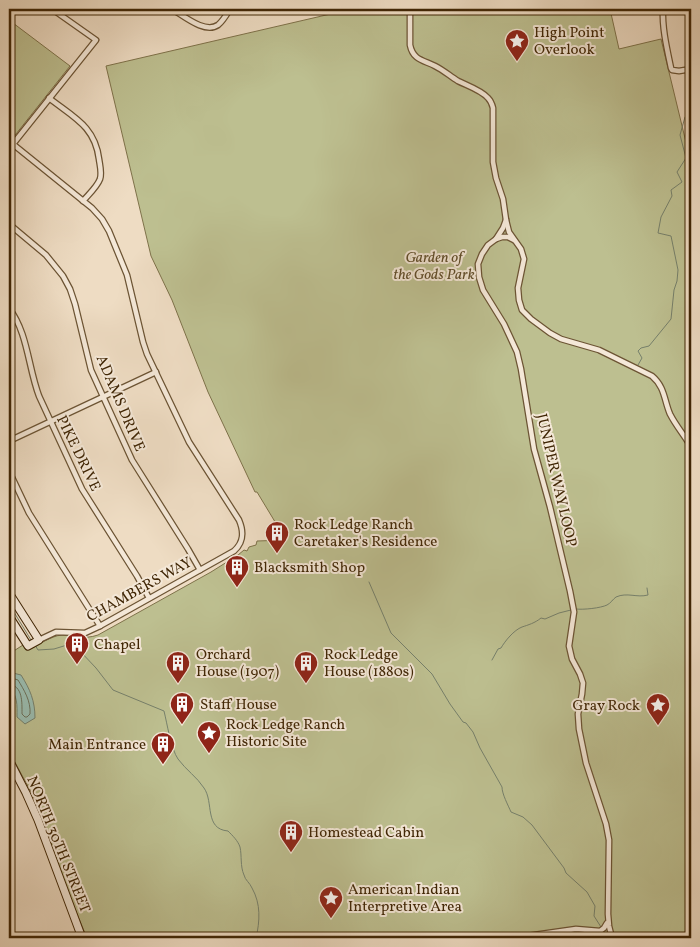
<svg xmlns="http://www.w3.org/2000/svg" width="700" height="947" viewBox="0 0 700 947" font-family="Vollkorn,serif">
<style>
.green{fill:#bdbf90;stroke:#7e724a}
.water{fill:#9abcaf;stroke:#76806b}
.lines{fill:none;stroke-linecap:round;stroke-linejoin:round}
.shore{stroke:#6d715a;stroke-width:1}
.stream{stroke:#76806b;stroke-width:1}
.street-casing{stroke:#6c5434;stroke-width:7}
.secondary-casing{stroke:#402605;stroke-width:9}
.street{stroke:#f4e8d8;stroke-width:4.5}
.secondary{stroke:#f4e8d8;stroke-width:7}
.labels{text-anchor:middle;stroke-width:4;stroke-linejoin:round;paint-order:stroke}
.poi-label{font-size:15px;fill:#402605;stroke:#f4e8d8;text-anchor:start}
.park-label{font-size:15px;font-style:italic;fill:#5f4c28;stroke:#f4e8d8}
.street-label{font-size:15px;fill:#402605;stroke:#f4e8d8}
</style>
<rect width="100%" height="100%" fill="#eedcc3"/>
<filter id="stains"><feTurbulence type="fractalNoise" baseFrequency=".004" numOctaves="4"/><feColorMatrix values="0 0 0 0 .2 0 0 0 0 .09 0 0 0 0 .02 0 0 0 .5 -.17"/></filter>
<radialGradient id="worn" r=".72"><stop offset=".6" stop-color="#630" stop-opacity="0"/><stop offset="1" stop-color="#630" stop-opacity=".3"/></radialGradient>
<g class="green">
<path d="M352 9H610L619 49 661 39 691 163V938H87L68 892 39 807 9 751V654L23 645 26 650H29C39 645 50 636 62 635 76 635 83 640 98 635L211 572 238 555 244 550 247 551 249 547 256 545 257 541 286 540 257 492H255L208 392 172 300 151 256 106 66Z"/>
<polygon points="9,20 70,66 12,139 9,136"/>
</g>
<path class="water" d="M9 672 21 675C30 689 35 701 35 718L25 724 17 717C17 705 18 696 9 687Z"/>
<g class="lines">
<path class="shore" d="M9 677 18 680C24 690 31 701 30 714L27 717H25L22 714C22 702 23 686 9 684"/>
<g class="stream">
<polyline points="638,365 642,358 638,351 641,348 649,346 671,319 674,290 677,281 678,270 671,236 658,233 661,217 672,196 671,190 682,182 677,172 686,158 680,135 685,117 691,110"/>
<path d="M369 582 391 633 432 674 450 704 463 722 466 723 473 732 480 748 502 787C502 794 508 805 511 812L523 817 532 825 564 868 566 873 587 892 595 906 594 916 601 927"/>
<polyline points="9,604 31,640"/>
<path d="M576 609C583 610 601 608 607 605 611 603 613 599 616 597 627 592 637 598 648 595L647 588"/>
<path d="M35 645 38 650 54 649 67 645 79 650 96 668 113 690 164 711C167 723 171 749 178 759 186 770 197 777 204 788 214 802 204 829 228 831 233 836 238 841 240 847 242 856 240 866 244 875 245 880 250 883 252 888 261 904 260 921 256 938"/>
<path d="M492 660 498 649 501 648C505 641 514 630 522 627 528 625 535 623 541 618L545 619 559 613 571 610"/>
</g>
<g class="street-casing">
<g id="street">
<path d="M172 9C184 16 205 34 218 25 223 21 227 14 230 9"/>
<path d="M410 9V45C413 60 423 60 435 66 443 70 450 76 458 81 468 86 481 90 488 98 491 101 492 104 493 108V162L496 178 503 199 506 220 509 232 521 249 524 259 518 288 519 300 522 310 531 319 550 333 561 339 599 350 652 376C665 387 664 400 670 414 676 426 685 436 691 447"/>
<path d="M663 9C662 28 667 49 671 68L672 70 679 71 691 69"/>
<path d="M49 98C73 117 95 126 99 159 100 166 102 173 100 179 97 187 89 194 83 201"/>
<path d="M9 141 92 208 102 219 109 231 127 275 143 342 147 354 189 442 239 520C244 532 244 542 234 551L100 626 85 633 56 632 39 640"/>
<polyline points="9,149 96,40 52,9"/>
<polyline points="9,224 46,255 63,276 70,289 75,304 91,370 132,460 188,549 200,570"/>
<polyline points="496,239 503,228 506,220"/>
<polyline points="514,240 508,237 502,237 496,239 488,245 482,254 478,264 479,277 483,290 504,324 517,352 521,369 534,449 550,507 570,591 574,612 569,646 572,659 580,674 583,683 582,694 578,714 579,729 586,763 606,824 609,840 608,914 609,926 612,938"/>
<path d="M9 308C28 333 28 367 39 396L82 489 137 576 149 598"/>
<polyline points="9,441 156,372"/>
<polyline points="9,471 29,513 100,626"/>
<polyline points="594,932 605,938"/>
<polyline points="513,938 576,929 600,931 604,928 607,923"/>
</g>
</g>
<g class="secondary-casing">
<g id="secondary">
<polyline points="9,593 39,640 28,646 9,616"/>
<polyline points="9,760 26,793 38,820 82,938"/>
</g>
</g>
<use href="#street" class="street"/>
<use href="#secondary" class="secondary"/>
</g>
<defs>
<g id="sight-pin" transform="scale(1.25)"><path d="M0 17L-7.5 6A9.5 9.5 0 1 1 7.5 6Z" fill="#8f2418" stroke="#f4e8d8"/><path d="M0-6L1.8-2.2L6-1.7L2.9 1.2L3.7 5.4L0 3.3L-3.7 5.4L-2.9 1.2L-6-1.7L-1.8-2.2Z" fill="#fff"/></g>
<g id="building-pin" transform="scale(1.25)"><path d="M0 17L-7.5 6A9.5 9.5 0 1 1 7.5 6Z" fill="#8f2418" stroke="#f4e8d8"/><path d="M-4-6H4V6H1V3H-1V6H-4ZM-2.5-4.3h1.7v1.8h-1.7ZM.8-4.3h1.7v1.8H.8ZM-2.5-1h1.7V.8h-1.7ZM.8-1h1.7V.8H.8Z" fill="#fff"/></g>
</defs>
<g fill-rule="evenodd">
<use href="#sight-pin" x="517" y="41"/>
<use href="#building-pin" x="277" y="533"/>
<use href="#building-pin" x="237" y="567"/>
<use href="#building-pin" x="77" y="644"/>
<use href="#building-pin" x="178" y="663"/>
<use href="#building-pin" x="306" y="663"/>
<use href="#building-pin" x="182" y="704"/>
<use href="#sight-pin" x="658" y="705"/>
<use href="#sight-pin" x="209" y="733"/>
<use href="#building-pin" x="163" y="744"/>
<use href="#building-pin" x="291" y="832"/>
<use href="#sight-pin" x="331" y="898"/>
</g>
<g class="labels">
<g class="poi-label">
<text x="534" y="37">High Point<tspan x="534" dy="17">Overlook</tspan></text>
<text x="294" y="529">Rock Ledge Ranch<tspan x="294" dy="17">Caretaker's Residence</tspan></text>
<text x="254" y="572">Blacksmith Shop</text>
<text x="94" y="649">Chapel</text>
<text x="196" y="659">Orchard<tspan x="196" dy="17">House (1907)</tspan></text>
<text x="324" y="659">Rock Ledge<tspan x="324" dy="17">House (1880s)</tspan></text>
<text x="200" y="709">Staff House</text>
<text x="640" y="710" text-anchor="end">Gray Rock</text>
<text x="226" y="729">Rock Ledge Ranch<tspan x="226" dy="17">Historic Site</tspan></text>
<text x="146" y="749" text-anchor="end">Main Entrance</text>
<text x="308" y="837">Homestead Cabin</text>
<text x="348" y="894">American Indian<tspan x="348" dy="17">Interpretive Area</tspan></text>
</g>
<g class="park-label">
<text x="434" y="262">Garden of<tspan x="434" dy="17">the Gods Park</tspan></text>
</g>
<g class="street-label">
<text transform="translate(121 403) rotate(67)" y="5">ADAMS DRIVE</text>
<text transform="translate(79 453) rotate(64)" y="5">PIKE DRIVE</text>
<text transform="translate(557 480) rotate(77)" y="5">JUNIPER WAY LOOP</text>
<text transform="translate(139 589) rotate(-29)" y="5">CHAMBERS WAY</text>
<text transform="translate(59 844) rotate(68)" y="5">NORTH 30TH STREET</text>
</g>
</g>
<rect width="700" height="947" fill="none" stroke="#eedcc3" stroke-width="30"/>
<rect x="10" y="10" width="680" height="927" fill="none" stroke="#402605" stroke-width="2.5"/>
<rect x="15" y="15" width="670" height="917" fill="none" stroke="#402605"/>
<rect width="100%" height="100%" filter="url(#stains)"/>
<rect width="100%" height="100%" fill="url(#worn)"/>
</svg>
